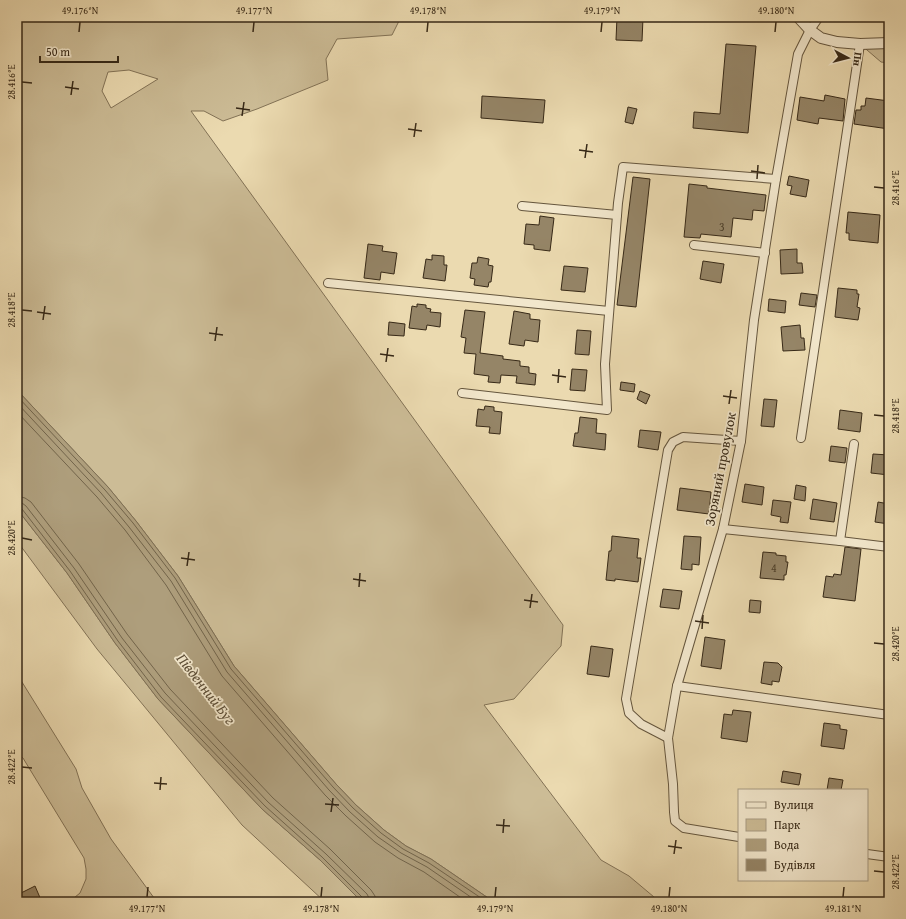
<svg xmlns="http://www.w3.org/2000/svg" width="906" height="919" viewBox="0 0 906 919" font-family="'Gentium Book Plus',serif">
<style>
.green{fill:#ccbc96;stroke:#827256;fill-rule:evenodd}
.water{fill:#ae9e7c;stroke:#7e6f54}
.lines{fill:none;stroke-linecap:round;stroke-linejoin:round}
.shore{stroke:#72644a;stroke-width:1}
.building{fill:#958567;stroke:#372917}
.minor-casing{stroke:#64553d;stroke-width:10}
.tertiary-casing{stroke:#64553d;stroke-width:12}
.minor{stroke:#f2e7cc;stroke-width:8}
.tertiary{stroke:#f2e7cc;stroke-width:10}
.ticks{fill:none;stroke:#372917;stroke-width:1.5}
.labels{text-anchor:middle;stroke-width:3.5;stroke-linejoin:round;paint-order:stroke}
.number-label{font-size:12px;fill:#4e402b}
.street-label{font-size:14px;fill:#372917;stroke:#f2e7cc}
.water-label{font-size:15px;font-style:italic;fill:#5b4c35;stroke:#f2e7cc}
.neatline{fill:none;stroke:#372917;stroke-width:1.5}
.ticks-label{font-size:10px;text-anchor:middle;fill:#372917}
</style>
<rect width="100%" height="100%" fill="#ebdab0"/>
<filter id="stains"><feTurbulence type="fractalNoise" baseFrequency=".005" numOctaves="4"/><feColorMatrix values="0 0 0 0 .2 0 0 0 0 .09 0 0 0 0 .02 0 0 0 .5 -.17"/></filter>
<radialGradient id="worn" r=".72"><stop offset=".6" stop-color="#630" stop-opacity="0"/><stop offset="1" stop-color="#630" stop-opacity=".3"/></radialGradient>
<g class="green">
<path d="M17 17H151L157 18 158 17H401L392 35 337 39 326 59 328 80 257 109 223 121 204 111H191L563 625 561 646 514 699 484 705 601 860 629 876 654 897 658 902H494L431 859 406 846 384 830 356 805 336 784 234 666 178 576 136 521 108 487 17 390ZM129 70 158 79 111 108 102 91 108 72Z"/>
<polygon points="889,43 889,63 881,62 860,44"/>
<polygon points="17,509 67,573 115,643 158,699 262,809 320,860 362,902 325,902 242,825 97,649 17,541"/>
<polygon points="17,674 76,769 82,788 111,839 157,902 69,902 80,893 86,879 86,869 84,858 26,763 23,758 17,754"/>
</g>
<polygon class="water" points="17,390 108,487 136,521 178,576 234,666 336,784 356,805 384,830 406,846 431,859 494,902 362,902 320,860 262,809 158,699 115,643 67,573 17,509"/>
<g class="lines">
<g class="shore">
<polyline points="17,396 105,490 133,523 175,578 231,669 333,787 353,808 381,833 403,849 429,863 487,902"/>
<polyline points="17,403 101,493 129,527 171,581 227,672 329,790 350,812 378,837 401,853 427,867 478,902"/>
<polyline points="17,412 97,497 125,530 166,585 222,676 325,795 346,816 375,842 398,858 424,872 467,902"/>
<polyline points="17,496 25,498 31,502 79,564 127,634 170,689 273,798 330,849 371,890 375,896 376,902"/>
<polyline points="17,502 22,503 26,506 74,568 122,638 165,693 268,802 326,854 367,894 369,898 370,902"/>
<polyline points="17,507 22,509 70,571 118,641 161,697 265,806 322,857 363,898 364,902"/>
</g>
</g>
<g class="building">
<polygon points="617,17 643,18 642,41 616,40"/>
<polygon points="726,44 756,46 748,133 693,128 694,112 720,114"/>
<polygon points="825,95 845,99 843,121 819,118 818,124 797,120 800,97 824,101"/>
<polygon points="482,96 545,100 543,123 481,118"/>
<polygon points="866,98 889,101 889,129 854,124 856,110 861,110 861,106 865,106"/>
<polygon points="628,107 637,109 633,124 625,122"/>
<polygon points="789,176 809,180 806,197 790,194 792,186 787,185"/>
<polygon points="633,177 650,179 636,307 617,305"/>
<polygon points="689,184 707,186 707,188 766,195 764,211 753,210 752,220 733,218 731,237 701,234 700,238 684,237"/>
<polygon points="848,212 880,215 878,243 849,240 849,233 846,233"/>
<polygon points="540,216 554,218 550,251 534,249 534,245 524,244 526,224 539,225"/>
<polygon points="368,244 383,246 382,251 397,253 394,274 381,272 380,280 364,278"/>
<polygon points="797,249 797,263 802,263 803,273 781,274 780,250"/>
<polygon points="432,255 444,256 444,265 447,265 445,281 423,278 426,259 432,260"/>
<polygon points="478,257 489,259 488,265 493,266 491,282 489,282 488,287 474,285 475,279 470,278 472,263 477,263"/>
<polygon points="703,261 724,264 721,283 700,279"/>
<polygon points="564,266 588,268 585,292 561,290"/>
<polygon points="838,288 857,290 857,294 859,294 857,307 860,308 858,320 835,317"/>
<polygon points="801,293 817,295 815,307 799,305"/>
<polygon points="769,299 786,301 785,313 768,311"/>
<polygon points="417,304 426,305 426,308 431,309 430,312 441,313 440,327 427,325 426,330 409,328 412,306 417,307"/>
<polygon points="465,310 485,312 480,353 503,356 503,359 520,361 520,366 529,367 529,373 536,374 535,385 516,383 517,376 501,375 500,383 488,382 489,376 474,374 476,354 464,353 466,338 461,337"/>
<polygon points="514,311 530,314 530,319 540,320 538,342 525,340 524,346 509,344"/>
<polygon points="389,322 405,324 404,336 388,335"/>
<polygon points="800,325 801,338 804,338 805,350 783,351 781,327"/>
<polygon points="577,330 591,331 589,355 575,354"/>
<polygon points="572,369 587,370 585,391 570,390"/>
<polygon points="621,382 635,384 634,392 620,390"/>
<polygon points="640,391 650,395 646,404 637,399"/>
<polygon points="764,399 777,400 774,427 761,426"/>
<polygon points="485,406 494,407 494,411 502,412 500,434 489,433 490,427 476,426 478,409 484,410"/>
<polygon points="840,410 862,413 860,432 838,429"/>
<polygon points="580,417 597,419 596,433 606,434 605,450 573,446 575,433 578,433"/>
<polygon points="640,430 661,432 658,450 638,447"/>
<polygon points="831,446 847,448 845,463 829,461"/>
<polygon points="873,454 889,455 889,475 871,473"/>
<polygon points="745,484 764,487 762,505 742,502"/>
<polygon points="796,485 806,487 805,501 794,499"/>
<polygon points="680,488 711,492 709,514 677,510"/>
<polygon points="813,499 837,503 834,522 810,519"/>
<polygon points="773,500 791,502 788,523 780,522 781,517 771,515"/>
<polygon points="878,502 889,504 889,524 875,522"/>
<polygon points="612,536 639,539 637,558 641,558 638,582 615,579 615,581 606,580 609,551 611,551"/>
<polygon points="684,536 701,537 699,565 692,564 692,570 681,569"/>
<polygon points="845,547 861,549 855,601 823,597 826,576 833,577 834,574 841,575"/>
<polygon points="763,552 776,553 776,555 786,556 786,562 788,562 786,575 784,575 784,580 760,578"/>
<polygon points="663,589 682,591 679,609 660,607"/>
<polygon points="750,600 761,601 760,613 749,612"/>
<polygon points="705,637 725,640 721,669 701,666"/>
<polygon points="591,646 613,649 609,677 587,674"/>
<polygon points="764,662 778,663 782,667 779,682 772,681 772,685 761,683"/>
<polygon points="733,710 751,712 747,742 721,738 724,714 732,715"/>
<polygon points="824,723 840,725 840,729 847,730 844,749 821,746"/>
<polygon points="783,771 801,774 799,785 781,782"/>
<polygon points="829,778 843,780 841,790 827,790"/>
<polygon points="35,886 41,900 35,902 17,902 17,895"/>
</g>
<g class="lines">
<g class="minor-casing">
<g id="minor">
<polyline points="522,206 617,215"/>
<polyline points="694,245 765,253"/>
<polyline points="328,283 609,311"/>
<polyline points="462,393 607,410 605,364 618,203 623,167 776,179"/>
<polyline points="801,438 860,44"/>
<polyline points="723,529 840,541 889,547"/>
<polyline points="840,541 854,444"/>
<polyline points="677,686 889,715"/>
<polyline points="668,738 641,724 629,713 626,699 668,450 673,442 683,437 741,441"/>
<polyline points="739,837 684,828 675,821 674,812 673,784 668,738 677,686 723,529 741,441 754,320 776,179 798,54 810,30 819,17"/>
<polyline points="867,854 889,857"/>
</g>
</g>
<g class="tertiary-casing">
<polyline id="tertiary" points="798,17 810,30 821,38 837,42 860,44 889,43"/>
</g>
<use href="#minor" class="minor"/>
<use href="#tertiary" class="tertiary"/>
</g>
<path class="ticks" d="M79 32 80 22M253 32 254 22M427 32 428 22M601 32 602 22M775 32 776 22M22 82 32 83M65 87 79 89M71 95 73 81M236 108 250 110M242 116 244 102M408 129 422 131M414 137 416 123M579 150 593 152M585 158 587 144M751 171 765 173M757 179 758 165M874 187 884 188M22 310 32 311M37 312 51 314M43 320 45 306M209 333 223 335M215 341 217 327M380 354 394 356M386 362 388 348M552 375 566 377M558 383 559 369M723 396 737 398M729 404 731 390M874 415 884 416M22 538 32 540M181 558 195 560M187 566 189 552M353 579 366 581M359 587 360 573M524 600 538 602M530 608 532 594M695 621 709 623M702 629 703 615M874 643 884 644M22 767 32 768M154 783 167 784M160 790 161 777M325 804 339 805M331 812 333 798M496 825 510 826M503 833 504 819M668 846 682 848M674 854 676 840M874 871 884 872M147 897 148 887M321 897 322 887M495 897 496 887M669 897 670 887M843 897 844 887"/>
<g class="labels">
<g class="number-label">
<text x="722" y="231">3</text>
<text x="774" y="572">4</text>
</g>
<g class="street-label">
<text transform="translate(720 469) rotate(-79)" y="5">Зоряний провулок</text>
</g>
<g class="water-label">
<text transform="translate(206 689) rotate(52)" y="5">Південний Буг</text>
</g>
</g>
<rect width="906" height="919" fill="none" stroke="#ebdab0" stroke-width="44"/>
<rect x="738" y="789" width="130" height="92" fill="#f2e7cc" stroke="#a79b84"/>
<rect x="746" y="802" width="20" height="6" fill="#f2e7cc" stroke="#a79b84"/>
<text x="774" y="809" font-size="12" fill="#372917">Вулиця</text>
<rect x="746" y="819" width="20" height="12" fill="#ccbc96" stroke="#a79b84"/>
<text x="774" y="829" font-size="12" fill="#372917">Парк</text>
<rect x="746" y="839" width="20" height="12" fill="#ae9e7c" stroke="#a79b84"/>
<text x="774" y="849" font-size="12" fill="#372917">Вода</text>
<rect x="746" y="859" width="20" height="12" fill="#958567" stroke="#a79b84"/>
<text x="774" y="869" font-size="12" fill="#372917">Будівля</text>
<g transform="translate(848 58) rotate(97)" stroke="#f2e7cc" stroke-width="3" paint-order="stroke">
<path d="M0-3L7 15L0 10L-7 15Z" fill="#372917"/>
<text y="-6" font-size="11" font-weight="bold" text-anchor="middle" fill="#372917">Пн</text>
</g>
<path d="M40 56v6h78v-6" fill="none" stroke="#372917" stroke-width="2"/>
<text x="46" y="56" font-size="12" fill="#372917" stroke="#f2e7cc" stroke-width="3" paint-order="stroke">50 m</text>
<rect x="22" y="22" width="862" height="875" class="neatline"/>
<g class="ticks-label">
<text x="80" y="14">49.176°N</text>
<text x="254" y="14">49.177°N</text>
<text x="428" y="14">49.178°N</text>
<text x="602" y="14">49.179°N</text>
<text x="776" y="14">49.180°N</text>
<text transform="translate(11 82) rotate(-90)" y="4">28.416°E</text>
<text transform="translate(895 188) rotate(-90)" y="4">28.416°E</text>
<text transform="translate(11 310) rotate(-90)" y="4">28.418°E</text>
<text transform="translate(895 416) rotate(-90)" y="4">28.418°E</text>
<text transform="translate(11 538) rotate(-90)" y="4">28.420°E</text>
<text transform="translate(895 644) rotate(-90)" y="4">28.420°E</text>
<text transform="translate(11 767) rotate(-90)" y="4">28.422°E</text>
<text transform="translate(895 872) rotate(-90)" y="4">28.422°E</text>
<text x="147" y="912">49.177°N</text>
<text x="321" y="912">49.178°N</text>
<text x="495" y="912">49.179°N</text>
<text x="669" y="912">49.180°N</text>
<text x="843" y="912">49.181°N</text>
</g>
<rect width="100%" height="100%" filter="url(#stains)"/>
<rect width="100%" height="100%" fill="url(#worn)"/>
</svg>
